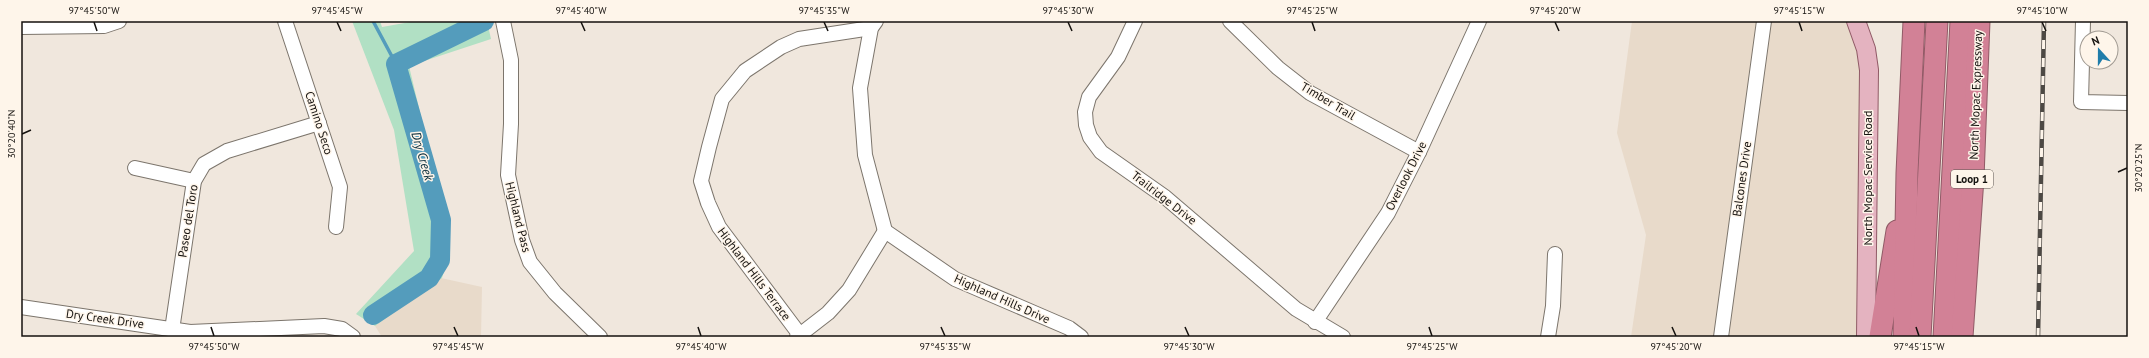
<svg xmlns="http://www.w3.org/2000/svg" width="2149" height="358" viewBox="0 0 2149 358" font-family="'PT Sans',sans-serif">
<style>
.built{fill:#e8daca}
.green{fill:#b1e0c4}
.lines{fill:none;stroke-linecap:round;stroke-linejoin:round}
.stream{stroke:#549cbc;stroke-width:3.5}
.river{stroke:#549cbc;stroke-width:20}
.minor-casing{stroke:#7c756c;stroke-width:16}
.major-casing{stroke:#905a66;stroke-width:20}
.highway-casing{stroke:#905a66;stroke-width:23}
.minor{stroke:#fff;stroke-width:14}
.major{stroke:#e4b3c0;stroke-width:18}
.highway{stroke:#d28196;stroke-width:21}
.rail-casing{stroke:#4d4944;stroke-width:4.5}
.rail{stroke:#fef5ea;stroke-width:3;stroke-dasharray:9;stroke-linecap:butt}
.ticks{fill:none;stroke:#14110e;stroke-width:1.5}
.labels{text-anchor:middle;stroke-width:3;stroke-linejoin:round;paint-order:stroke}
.shield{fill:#fef5ea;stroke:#5a5550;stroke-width:1}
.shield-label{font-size:11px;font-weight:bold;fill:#14110e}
.street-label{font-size:12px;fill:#14110e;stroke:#fef5ea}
.water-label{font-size:13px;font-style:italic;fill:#0b2e3c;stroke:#fef5ea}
.neatline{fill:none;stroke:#14110e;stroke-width:1.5}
.ticks-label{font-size:10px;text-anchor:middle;fill:#14110e}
</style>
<rect width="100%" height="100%" fill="#f0e7dd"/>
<g class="built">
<polygon points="1632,21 1864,21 1859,337 1631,337 1646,235 1617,133"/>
<polygon points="441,278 482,287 481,337 382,337 375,326"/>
</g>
<polygon class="green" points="352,21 380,21 382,27 416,21 487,21 491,39 409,66 447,226 450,251 442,278 375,326 356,314 414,251 394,130"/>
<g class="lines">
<polyline class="stream" points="373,21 396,64"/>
<polyline class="river" points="373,315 429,278 440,260 441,220 396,64 484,21"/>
<g class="minor-casing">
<g id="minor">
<polyline points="285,21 340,187 336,227"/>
<polyline points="503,21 511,60 511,124 508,175 522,240 530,262 555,293 600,337"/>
<polyline points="876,21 871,28 860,88 865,155 885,231 955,279 1069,328 1081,337"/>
<polyline points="1135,21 1118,57 1089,97 1085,112 1086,125 1090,137 1101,152 1165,197 1296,309 1343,337"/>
<polyline points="1230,21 1278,68 1310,93 1419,152"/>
<polyline points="2083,21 2081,102 2128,103"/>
<polyline points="21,27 104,26 119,21"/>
<polyline points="135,168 194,181"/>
<polyline points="21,307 190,332 324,326 342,329 353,337"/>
<polyline points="1315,322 1388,213 1419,152 1479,21"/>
<polyline points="172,330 194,181 204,164 227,151 319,123"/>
<polyline points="800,335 719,227 708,203 701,181 709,147 722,99 745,71 781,47 799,39 871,28"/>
<polyline points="797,337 828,313 849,290 885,231"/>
<polyline points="1548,337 1553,306 1555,254"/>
<polyline points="1721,337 1764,21"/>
</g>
</g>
<g class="major-casing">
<polyline id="major" points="1856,21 1866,49 1869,70 1866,337"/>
</g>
<g class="highway-casing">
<g id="highway">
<polyline points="1880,337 1897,231"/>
<polyline points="1904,337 1907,173 1914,21"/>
<polyline points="1920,337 1937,21"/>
<polyline points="1944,337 1961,21"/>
<polyline points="1962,337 1973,178 1979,21"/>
</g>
</g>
<use href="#minor" class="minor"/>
<use href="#major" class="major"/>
<use href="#highway" class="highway"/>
<g class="rail-casing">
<polyline id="rail" points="2038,337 2044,21"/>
</g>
<use href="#rail" class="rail"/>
</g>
<path class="ticks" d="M94 22 97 31M337 22 341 31M581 22 585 31M824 22 828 31M1068 22 1072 31M1312 22 1315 31M1555 22 1559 31M1799 22 1802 31M2042 22 2046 31M22 134 31 130M2118 172 2127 168M211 327 214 336M454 327 458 336M698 327 701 336M941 327 945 336M1185 327 1189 336M1429 327 1432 336M1672 327 1676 336M1916 327 1919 336"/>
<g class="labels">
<rect class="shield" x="1951" y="170" width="42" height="18" rx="3"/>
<g class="shield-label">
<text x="1972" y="183">Loop 1</text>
</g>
<g class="street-label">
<text transform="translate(1976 95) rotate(-88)" y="4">North Mopac Expressway</text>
<text transform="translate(1328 101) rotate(31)" y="4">Timber Trail</text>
<text transform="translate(319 123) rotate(72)" y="4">Camino Seco</text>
<text transform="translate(1406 176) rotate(-63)" y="4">Overlook Drive</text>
<text transform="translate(1868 178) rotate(-90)" y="4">North Mopac Service Road</text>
<text transform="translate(1742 179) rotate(-82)" y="4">Balcones Drive</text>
<text transform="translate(1164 198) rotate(38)" y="4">Trailridge Drive</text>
<text transform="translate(518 217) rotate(76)" y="4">Highland Pass</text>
<text transform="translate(188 221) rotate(-81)" y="4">Paseo del Toro</text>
<text transform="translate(754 274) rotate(53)" y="4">Highland Hills Terrace</text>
<text transform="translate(1002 299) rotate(24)" y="4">Highland Hills Drive</text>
<text transform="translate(105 319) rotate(8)" y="4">Dry Creek Drive</text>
</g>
<g class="water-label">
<text transform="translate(423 156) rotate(74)" y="5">Dry Creek</text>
</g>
</g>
<rect width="2149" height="358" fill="none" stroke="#fef5ea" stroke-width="44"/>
<g transform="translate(2099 50) rotate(339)"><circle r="19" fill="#fef5ea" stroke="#a09a92"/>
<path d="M0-3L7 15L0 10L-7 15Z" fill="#207daa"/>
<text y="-6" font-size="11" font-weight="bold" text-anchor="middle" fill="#14110e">N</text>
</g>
<rect x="22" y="22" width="2105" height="314" class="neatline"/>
<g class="ticks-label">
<text x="94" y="14">97°45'50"W</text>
<text x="337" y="14">97°45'45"W</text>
<text x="581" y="14">97°45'40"W</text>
<text x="824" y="14">97°45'35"W</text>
<text x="1068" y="14">97°45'30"W</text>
<text x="1312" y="14">97°45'25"W</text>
<text x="1555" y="14">97°45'20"W</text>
<text x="1799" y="14">97°45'15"W</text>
<text x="2042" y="14">97°45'10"W</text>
<text transform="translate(11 134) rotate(-90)" y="4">30°20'40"N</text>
<text transform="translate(2138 168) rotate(-90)" y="4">30°20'25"N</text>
<text x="214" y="350">97°45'50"W</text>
<text x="458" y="350">97°45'45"W</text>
<text x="701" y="350">97°45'40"W</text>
<text x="945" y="350">97°45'35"W</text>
<text x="1189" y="350">97°45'30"W</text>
<text x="1432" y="350">97°45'25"W</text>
<text x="1676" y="350">97°45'20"W</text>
<text x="1919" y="350">97°45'15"W</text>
</g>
</svg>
